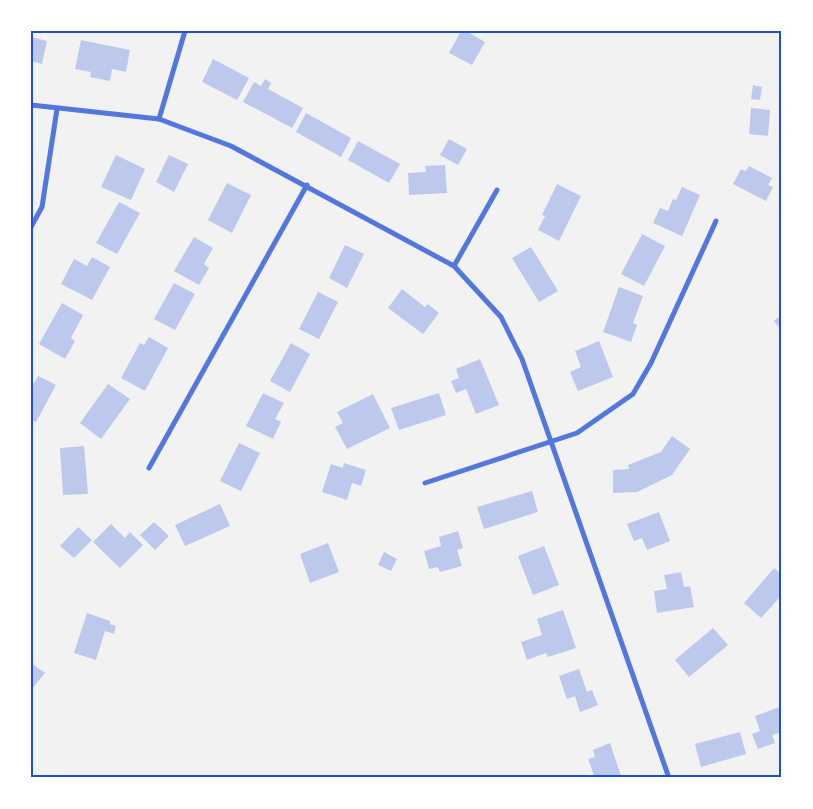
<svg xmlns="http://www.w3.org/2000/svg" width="813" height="809" viewBox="0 0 813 809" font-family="'Space Grotesk',sans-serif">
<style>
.building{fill:#bdc9ec}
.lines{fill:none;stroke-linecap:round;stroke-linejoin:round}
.minor{stroke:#5277de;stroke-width:5}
.neatline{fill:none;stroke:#1d4ed8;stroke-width:2}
</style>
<rect width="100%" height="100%" fill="#f2f2f2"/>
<g class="building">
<polygon points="461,31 466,31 485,42 472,65 449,53"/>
<polygon points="31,37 47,41 42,64 31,61"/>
<polygon points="81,40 130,50 126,72 112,69 110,81 90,77 91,72 75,69"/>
<polygon points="213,59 249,78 237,100 202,82"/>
<polygon points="265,79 271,83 268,89 303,108 292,128 243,102 254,82 261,86"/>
<polygon points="753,85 762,87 760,100 751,99"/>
<polygon points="751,108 770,110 768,136 749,134"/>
<polygon points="306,113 351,138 341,157 296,132"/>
<polygon points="449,139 467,149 458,165 440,155"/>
<polygon points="358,141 400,164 389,183 348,160"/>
<polygon points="116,155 145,169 131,200 101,187"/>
<polygon points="169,155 188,164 174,192 156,182"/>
<polygon points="445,165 447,193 409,195 408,173 426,172 425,166"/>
<polygon points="749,166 772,178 768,185 773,187 766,201 733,184 741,169 746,171"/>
<polygon points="227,183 251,195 232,233 208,220"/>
<polygon points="557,184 581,196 559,241 538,230 545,216 542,215"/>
<polygon points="682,187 700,195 682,236 653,223 660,208 668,211 673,199 676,200"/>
<polygon points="119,202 140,213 117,254 96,243"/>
<polygon points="642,234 665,246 644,286 621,274"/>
<polygon points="194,237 213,248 204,264 209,268 199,285 174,271"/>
<polygon points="345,245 364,254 347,288 329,278"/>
<polygon points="531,247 558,291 539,302 512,258"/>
<polygon points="92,257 110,267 92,300 61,284 74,259 87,266"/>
<polygon points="174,283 195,294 175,330 154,319"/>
<polygon points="619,287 643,296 633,323 637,325 631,342 603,332"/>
<polygon points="402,289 425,307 428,304 439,313 423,334 388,308"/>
<polygon points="318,292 338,302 319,339 299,329"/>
<polygon points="62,303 83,315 71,338 75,341 65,359 39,344"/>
<polygon points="782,314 782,331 774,321"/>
<polygon points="149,337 168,348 145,391 121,378 140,343 144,345"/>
<polygon points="599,341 613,377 578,391 570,372 581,367 575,351"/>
<polygon points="291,343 310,354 290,392 270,381"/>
<polygon points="480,359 499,405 476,414 466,389 456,393 451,381 459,378 456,369"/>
<polygon points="38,376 56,385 36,422 31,419 31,389"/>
<polygon points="108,384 130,399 101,439 80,423"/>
<polygon points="263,393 284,403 275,419 281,422 273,439 246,426"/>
<polygon points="439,393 446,415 399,430 391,408"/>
<polygon points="373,394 390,428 347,449 335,427 343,423 337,412"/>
<polygon points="672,436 690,449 672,475 637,492 613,493 613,470 629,469 628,465 661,452"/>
<polygon points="239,443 260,453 241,491 220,481"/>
<polygon points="84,446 88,494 63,495 60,448"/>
<polygon points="344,463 366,470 361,486 352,483 347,500 322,492 331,464 343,468"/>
<polygon points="532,491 538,512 484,529 477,507"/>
<polygon points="220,504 230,526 185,546 175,525"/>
<polygon points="659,512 670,541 647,550 642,538 634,541 627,524"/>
<polygon points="154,522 169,536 155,550 140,535"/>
<polygon points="111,524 125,538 130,532 143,545 120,568 93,542"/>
<polygon points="78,527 92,540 74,558 60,546"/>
<polygon points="458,531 463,548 457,550 462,566 440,572 438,567 429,569 424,551 441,546 439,537"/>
<polygon points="328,543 339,572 310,583 300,554"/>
<polygon points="544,546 559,585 533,595 518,556"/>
<polygon points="384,552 397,559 391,571 378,565"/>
<polygon points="774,568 782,575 782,595 761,618 744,603"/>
<polygon points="681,572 684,587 690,586 694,607 657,613 654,591 667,589 664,575"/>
<polygon points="563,610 576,648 548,657 546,653 527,660 521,642 542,635 537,619"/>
<polygon points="87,613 110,621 110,624 116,626 114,634 105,631 96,660 74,653"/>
<polygon points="713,628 728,645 689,677 675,660"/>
<polygon points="31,663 45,673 31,690"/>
<polygon points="579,669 587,692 592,690 598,705 580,712 575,696 567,699 559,676"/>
<polygon points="782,706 782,732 772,735 775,743 758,749 752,734 760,731 755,716"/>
<polygon points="740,732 746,754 701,767 695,744"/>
<polygon points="610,743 621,776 615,778 595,778 588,759 595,757 593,750"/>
</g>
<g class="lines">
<g class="minor">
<polyline points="31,105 159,119 231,146 454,266 501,317 522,359 669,778"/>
<polyline points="159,119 185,31"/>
<polyline points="31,227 42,207 57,109"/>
<polyline points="454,266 497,190"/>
<polyline points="149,468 307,185"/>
<polyline points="425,483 577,433 633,394 651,363 716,221"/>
</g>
</g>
<rect width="813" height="809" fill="none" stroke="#ffffff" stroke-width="65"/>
<rect x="32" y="32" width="748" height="744" class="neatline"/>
</svg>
